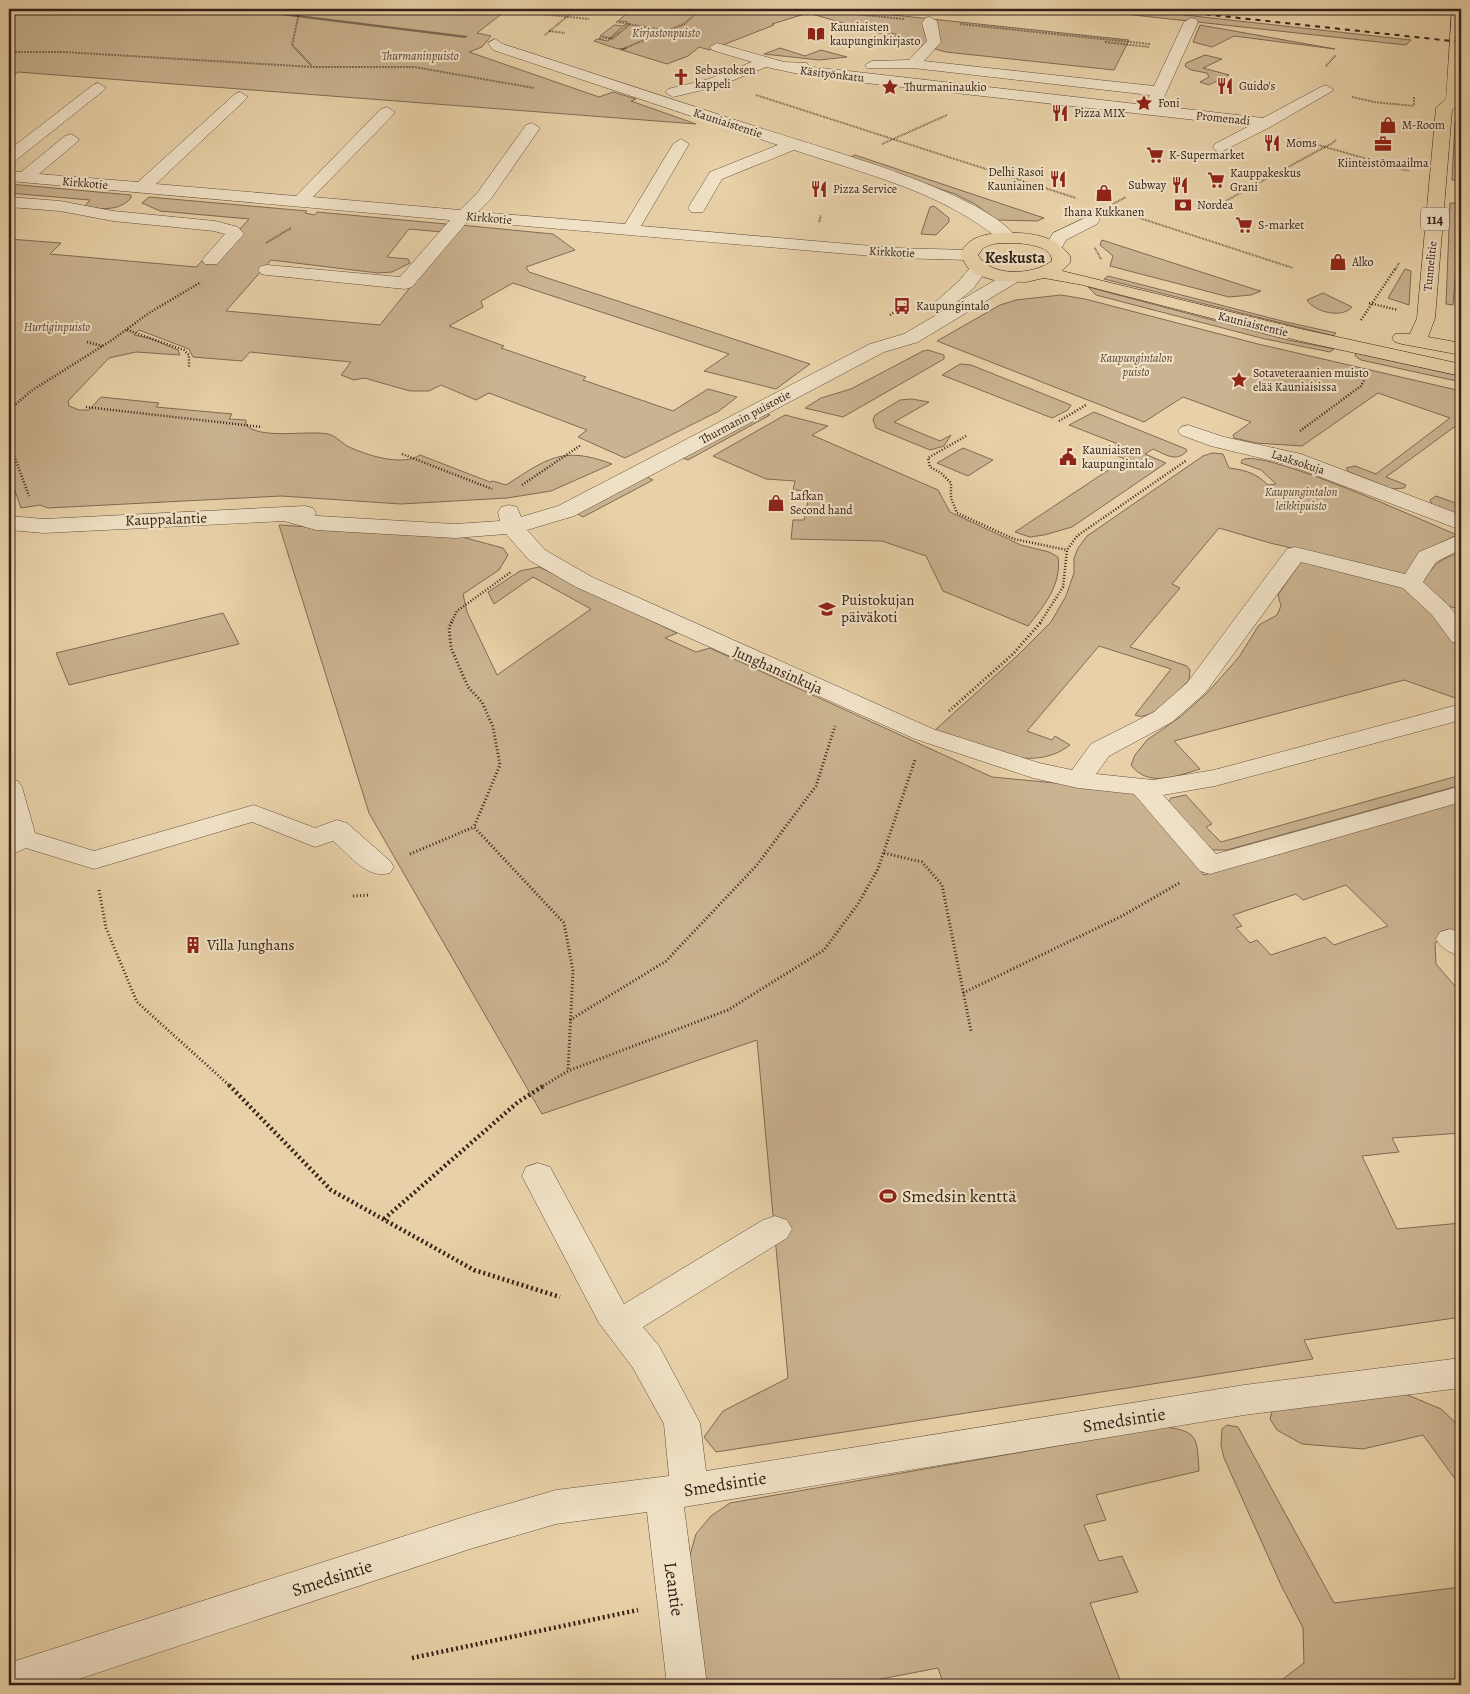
<svg xmlns="http://www.w3.org/2000/svg" width="1470" height="1694" viewBox="0 0 1470 1694" font-family="Alegreya,serif">
<style>
.green{fill:#cab390;stroke:#806a54;fill-rule:evenodd}
.lines{fill:none;stroke-linecap:round;stroke-linejoin:round}
.stream{fill:#7c6751;fill-rule:evenodd}
.minor-casing{stroke:#624d3c;stroke-width:1}
.major-casing{stroke:#362118;stroke-width:1}
.path-far3{stroke:#362118;stroke-width:2;stroke-dasharray:0.5 1;stroke-linecap:butt}
.path-far2{stroke:#362118;stroke-width:2.5;stroke-dasharray:1 2;stroke-linecap:butt}
.path-far1{stroke:#362118;stroke-width:3;stroke-dasharray:1 2.5;stroke-linecap:butt}
.path{stroke:#362118;stroke-width:4.5;stroke-dasharray:2 3;stroke-linecap:butt}
.minor{fill:#f0e1c6;fill-rule:evenodd}
.major{fill:#e8d1a8;fill-rule:evenodd}
.rail{stroke:#362118;stroke-width:2;stroke-dasharray:5 5;stroke-linecap:butt}
.path-bridge{stroke:#362118;stroke-width:2;stroke-dasharray:0.5 1;stroke-linecap:butt}
.labels{text-anchor:middle;stroke-width:4.5;stroke-linejoin:round;paint-order:stroke}
.far-poi-label{font-size:12px;fill:#362118;stroke:#f0e1c6;text-anchor:start}
.far-park-label{font-size:12px;font-style:italic;fill:#5b4636;stroke:#f0e1c6}
.far-street-label{font-size:12px;fill:#362118;stroke:#f0e1c6}
.shield{fill:#f0e1c6;stroke:#6e5b4c;stroke-width:1}
.shield-label{font-size:14px;font-weight:bold;fill:#362118}
.street-label{font-size:15px;fill:#362118;stroke:#f0e1c6}
.poi-label{font-size:15px;fill:#362118;stroke:#f0e1c6;text-anchor:start}
.far-district-label{font-size:16px;font-weight:bold;fill:#362118;stroke:#f0e1c6}
.near-poi-label{font-size:18px;fill:#362118;stroke:#f0e1c6;text-anchor:start}
.near-street-label{font-size:18px;fill:#362118;stroke:#f0e1c6}
</style>
<rect width="100%" height="100%" fill="#e8d1a8"/>
<filter id="stains"><feTurbulence type="fractalNoise" baseFrequency=".004" numOctaves="4"/><feColorMatrix values="0 0 0 0 .2 0 0 0 0 .09 0 0 0 0 .02 0 0 0 .5 -.17"/></filter>
<radialGradient id="worn" r=".72"><stop offset=".6" stop-color="#630" stop-opacity="0"/><stop offset="1" stop-color="#630" stop-opacity=".3"/></radialGradient>
<g class="green">
<polygon points="9,9 508,9 477,33 491,36 482,47 469,52 599,97 613,92 636,99 631,101 696,124 18,72 9,79"/>
<polygon points="632,9 837,9 1129,40 1114,70 946,52 893,37 898,35 891,33 886,35 808,13 772,24 774,25 710,50 699,47 688,56 667,64 622,50 627,48 618,49 594,41 597,39 608,41 622,27 610,38 600,36 614,25 624,26 628,22 618,21"/>
<polygon points="1079,9 1130,9 1411,40 1406,45"/>
<polygon points="1200,25 1335,49 1234,36 1212,47 1193,42"/>
<polygon points="780,48 805,56 821,50 847,57 819,60 764,54"/>
<polygon points="1205,55 1222,59 1203,68 1229,75 1209,85 1200,82 1209,77 1207,73 1191,70 1185,66 1186,63"/>
<polygon points="1455,122 1461,122 1461,127 1457,180 1452,180"/>
<polygon points="855,155 1044,218 1037,221 996,220 975,204 955,194 848,158"/>
<path d="M9 184 131 195V198C120 211 100 210 85 206L90 200 9 193Z"/>
<path d="M149 197 307 211 305 213 315 215 317 212 446 224 442 232 409 229 387 257 408 259 410 263 392 272 378 273 271 260 226 311 380 325 460 225 553 234 575 250 526 267 529 272 810 364 776 389 704 371 729 354 513 283 481 301 483 307 449 326 504 346 501 348 586 377 583 380 673 411 708 389 737 397 719 411 625 458 578 437 587 430 489 393 476 400 441 385 429 391H410L364 378 354 380 341 375 351 362 250 352 242 361 193 357 189 349 139 330 134 335 149 338 178 350 180 355 136 352 109 358 68 401 69 406 79 410H89L101 397 159 403 156 407 232 414 229 419 246 420V425C261 440 307 430 328 434 334 435 341 442 347 446 366 455 402 467 420 455L490 482 493 481 506 485C547 459 562 445 612 464L551 491 507 498 401 504 281 496 48 508 40 505 21 508 9 474V239L61 243 50 254 196 267 202 261 213 262 239 234 240 229 249 219 160 211 142 203Z"/>
<polygon points="1450,203 1456,203 1456,267 1453,305 1446,304"/>
<polygon points="934,206 949,218 949,222 936,235 921,234 930,207"/>
<polygon points="1102,240 1260,291 1261,291 1251,295 1229,297 1110,266 1113,256 1100,245"/>
<polygon points="1405,269 1411,271 1409,305 1388,298"/>
<polygon points="1108,276 1286,322 1336,333 1334,336 1104,279"/>
<polygon points="1088,287 1288,340 1334,349 1330,352 1265,339 1096,295"/>
<path d="M1323 293 1352 307C1342 319 1314 312 1307 300Z"/>
<polygon points="1061,295 1085,299 1258,344 1461,391 1461,422 1386,477 1406,485 1404,488 1392,489 1349,472 1346,468 1355,466 1376,474 1450,418 1378,393 1302,446 1256,443 1234,438 1233,435 1251,422 1183,397 1144,422 937,341 1000,305 1016,300"/>
<polygon points="928,350 944,355 944,359 843,417 805,408 821,398 851,389 923,351"/>
<polygon points="1356,353 1451,374 1461,376 1461,382 1361,360 1355,356"/>
<polygon points="960,364 971,365 1071,405 1068,410 1052,418 942,375"/>
<polygon points="912,399 929,402 894,422 940,441 951,435 944,446 930,450 876,428 873,420 875,415 900,400"/>
<path d="M1094 412 1186 449 1187 451C1176 463 1165 454 1153 449L1145 454 1166 463 1072 527 1044 535 1030 537 1015 532 1125 459 1107 452 1118 444 1069 425Z"/>
<polygon points="766,413 770,415 688,460 683,458"/>
<path d="M785 415 828 426 812 435 938 490 950 512 1021 545 1049 552 1058 557C1062 584 1044 606 1028 626L943 591 926 556 882 541 791 539 793 520H804L810 491 793 490 795 481 766 479 713 456Z"/>
<polygon points="963,448 993,460 968,476 937,463"/>
<path d="M1212 453 1223 454 1229 468C1245 470 1256 473 1268 485L1276 484 1261 470 1241 463 1242 460C1262 447 1428 523 1457 535L1419 553 1406 575 1270 543 1219 528 1172 584 1180 588 1130 647 1187 666 1190 670 1189 680C1179 691 1151 723 1135 715L1171 669 1099 646 1027 731 1052 740 1055 736 1070 745C1030 776 976 745 935 730L1016 657 1051 622 1066 596 1074 573V558L1078 548 1087 536 1203 456Z"/>
<polygon points="645,476 653,480 583,517 576,513"/>
<polygon points="1436,496 1458,504 1461,502 1461,517 1433,507 1430,500"/>
<path d="M279 525 462 537 503 548 508 555 499 570 463 594 467 612 497 675 591 609 533 577 494 604 488 592 520 571 539 567 677 633 665 638 696 652 710 648 992 777 1119 789 1135 794 1204 875 1461 799V936L1455 932 1435 943 1436 964 1461 993V1133L1392 1138 1399 1152 1362 1156 1397 1229 1461 1223V1317L1304 1340 1313 1359 716 1452 704 1437 723 1411 788 1378 757 1040 542 1114 369 813ZM1346 885 1388 926 1334 945 1325 937 1271 955 1257 940 1250 943 1236 928 1242 926 1233 915 1296 894 1303 900Z"/>
<path d="M1461 552V610L1436 602 1422 584C1434 563 1439 560 1461 552Z"/>
<path d="M1302 560 1405 586 1410 590 1461 647V700L1404 680 1174 741 1200 769C1177 776 1148 788 1131 765L1135 755 1147 740 1180 717 1207 693 1239 657 1259 625 1277 615 1281 606 1278 595Z"/>
<polygon points="223,613 239,644 69,685 56,653"/>
<polygon points="1461,775 1461,785 1227,850 1212,850 1168,802 1171,798 1186,795 1212,824 1206,827 1221,842"/>
<polygon points="1398,1391 1441,1409 1461,1428 1461,1487 1423,1435 1363,1449 1302,1444 1277,1430 1270,1419 1273,1408"/>
<polygon points="1227,1425 1238,1427 1334,1603 1461,1587 1461,1685 1275,1685 1304,1663 1303,1628 1281,1585 1224,1458 1221,1445 1222,1429"/>
<path d="M1165 1427C1199 1431 1197 1439 1199 1471L1096 1495 1106 1520 1084 1525 1099 1561 1122 1556 1138 1592 1090 1603 1122 1685H944L938 1668 860 1683 702 1685 690 1555 696 1534 711 1516 730 1503Z"/>
</g>
<g class="lines">
<polygon class="stream" points="232,9 249,9 468,36 465,38"/>
<g class="minor-casing">
<g id="minor">
<polygon points="930,17 937,21 941,42 924,61 1154,86 1184,22 1191,18 1196,19 1198,22 1160,106 1263,118 1321,87 1326,85 1334,90 1272,126 1221,152 1215,150 1213,147 1215,144 1249,126 813,77 766,67 719,86 673,97 665,92 668,89 709,79 752,62 712,50 710,47 717,43 784,62 807,63 809,67 813,67 1145,105 1150,95 913,68 867,68 865,65 872,61 909,60 927,41 922,23 925,18"/>
<path d="M495 39 503 44C586 71 668 98 751 125 810 145 984 191 1017 238L1014 242H1002C944 192 865 174 794 150L722 179 703 212H691L688 208 710 172 778 145 493 50 488 43Z"/>
<polygon points="98,83 106,88 103,91 15,161 9,163 9,150 93,85"/>
<polygon points="240,92 248,97 245,100 156,184 296,196 381,109 387,107 395,112 393,115 313,197 460,210 478,192 526,125 532,123 540,128 490,200 478,212 625,224 673,144 681,139 689,144 641,226 895,248 969,250 975,251 978,255 975,259 969,260 895,258 468,221 412,287 405,289 267,275 261,274 258,270 261,266 267,265 400,277 450,220 9,181 9,171 21,172 65,136 71,134 79,139 77,142 39,174 138,182 235,94"/>
<polygon points="9,197 60,201 113,211 215,221 238,227 244,234 217,264 205,264 202,260 225,234 214,231 113,221 60,211 9,207"/>
<polygon points="1091,215 1097,216 1100,220 1097,224 1066,240 1060,251 1048,251 1045,247 1053,233"/>
<polygon points="979,263 985,264 988,268 973,289 953,305 1007,273 1019,273 1022,277 1019,281 918,342 884,352 574,516 527,530 545,550 592,577 933,729 1039,763 1072,770 1091,744 1154,712 1187,683 1287,549 1295,547 1405,574 1419,552 1461,534 1461,549 1436,562 1423,582 1448,605 1461,621 1461,644 1452,642 1432,615 1403,588 1301,562 1205,693 1172,722 1109,756 1096,774 1153,780 1214,770 1461,704 1461,720 1215,786 1163,795 1216,854 1461,786 1461,802 1210,874 1200,871 1134,794 1078,788 1033,778 915,739 576,587 529,560 506,534 455,538 316,530 284,521 44,533 9,530 9,516 44,519 305,506 313,508 316,513 314,515 318,516 455,524 500,521 498,512 501,507 509,505 517,507 521,517 558,506 870,344 904,334 943,311 933,310 931,306 959,281 973,264"/>
<polygon points="1188,425 1224,437 1301,454 1461,515 1461,530 1286,464 1211,446 1181,435 1178,431 1181,427"/>
<path d="M9 779 18 781 22 787 35 833 94 851 254 805 315 828 337 820 347 823 390 861 394 867 390 873C367 880 350 855 333 841L315 847 252 822 94 869 26 848 9 856Z"/>
<path d="M1450 929 1461 933V956C1450 953 1442 949 1436 939L1440 932Z"/>
<polygon points="538,1163 550,1167 624,1304 763,1220 775,1216 787,1220 792,1229 787,1238 643,1327 659,1346 700,1423 706,1471 1244,1385 1461,1358 1461,1388 1244,1415 684,1507 707,1685 667,1685 647,1512 556,1524 470,1549 61,1685 9,1685 9,1663 470,1515 556,1490 669,1476 664,1424 633,1368 599,1323 522,1176 526,1167"/>
</g>
</g>
<g class="major-casing">
<g id="major">
<polygon points="1452,9 1461,9 1461,102 1452,110 1435,318 1428,337 1461,343 1461,355 1402,344 1395,342 1392,338 1395,334 1410,334 1417,318 1436,108 1446,99"/>
<path d="M998 233C1024 232 1054 233 1070 256V263L1062 271 1301 329 1461 364V376L1300 341 1083 285 1044 278 1026 282 997 281 977 275 968 268 960 255C967 238 981 235 998 233ZM993 244C1007 242 1052 241 1052 261 1033 275 991 278 978 255L983 248Z"/>
</g>
</g>
<g class="path-far3">
<polyline points="300,9 292,45 312,66"/>
<polyline points="494,9 589,19"/>
<polyline points="805,9 904,19"/>
<polyline points="616,22 669,31 692,39"/>
<polyline points="960,24 1150,44"/>
<polyline points="549,31 565,33"/>
<polyline points="545,35 576,9"/>
<polyline points="599,38 612,39 630,24"/>
<polyline points="1105,42 1149,47"/>
<polyline points="620,50 684,24 701,9"/>
<polyline points="9,52 64,52 313,67 414,67 534,88"/>
<polyline points="1326,66 1336,55"/>
<polyline points="756,95 1076,198"/>
<polyline points="1352,97 1374,102 1414,106"/>
<polyline points="1414,97 1414,106"/>
<polyline points="1294,138 1409,171"/>
<polyline points="882,144 947,115"/>
<polyline points="1331,144 1336,140"/>
<polyline points="1113,204 1126,197"/>
<polyline points="1220,204 1323,148"/>
<polyline points="1118,211 1293,268"/>
<polyline points="819,222 821,215"/>
<polyline points="266,243 291,228"/>
<polyline points="1095,248 1101,259"/>
<polyline points="1395,270 1399,263"/>
</g>
<g class="path-far2">
<polyline points="1369,303 1398,310"/>
<polyline points="890,315 910,301"/>
<polyline points="1361,320 1395,269"/>
<polyline points="127,330 184,350 189,355 189,367"/>
<polyline points="87,342 103,346"/>
<polyline points="86,407 262,427"/>
<polyline points="9,410 31,391 112,340 149,313 201,282"/>
<polyline points="1059,421 1086,405"/>
<polyline points="1300,431 1361,386 1366,377"/>
<polyline points="966,436 928,458 930,467 941,473 951,483 951,498 957,513 1014,539 1067,550"/>
<polyline points="9,442 29,496"/>
<polyline points="402,454 492,489"/>
<polyline points="522,485 581,445"/>
<polyline points="451,623 457,611 511,572"/>
<polyline points="1040,623 1063,587 1067,550 1077,536 1187,460"/>
</g>
<g class="path-far1">
<polyline points="452,622 449,627 451,648 468,687 482,702 493,727 500,765 474,827 564,923 573,971 568,1071"/>
<polyline points="949,711 1013,654 1041,622"/>
<polyline points="884,853 922,862 942,885 971,1031"/>
<polyline points="410,854 474,827"/>
<polyline points="99,890 106,928 137,1002 230,1086"/>
<polyline points="353,896 370,895"/>
<polyline points="963,993 1122,916 1181,882"/>
<polyline points="570,1020 666,961 757,865 816,786 835,726"/>
<polyline points="543,1086 568,1071 728,1010 824,950 858,904 878,869 915,760"/>
</g>
<g class="path">
<polyline points="229,1085 331,1190 474,1270 560,1297"/>
<polyline points="384,1219 518,1102 545,1085"/>
<polyline points="412,1658 638,1610"/>
</g>
<use href="#minor" class="minor"/>
<use href="#major" class="major"/>
<polyline class="rail" points="1156,9 1461,42"/>
<polyline class="path-bridge" points="1323,148 1331,144"/>
</g>
<defs>
<g id="library-bare" transform="scale(1.35)"><path d="M-6-4Q-3-5.5-.7-3.5V5Q-3 3-6 4ZM6-4Q3-5.5 .7-3.5V5Q3 3 6 4Z" fill="#8f2418" stroke="#f0e1c6" stroke-width="2.5" paint-order="stroke"/></g>
<g id="church-bare" transform="scale(1.35)"><path d="M-1.2-6h2.4v3.5h3.3v2.4h-3.3V6h-2.4V-.1h-3.3v-2.4h3.3Z" fill="#8f2418" stroke="#f0e1c6" stroke-width="2.5" paint-order="stroke"/></g>
<g id="restaurant-bare" transform="scale(1.35)"><path d="M-5-6h1v4h1v-4h1v4h1v-4h1v5L-1.5 .5V6h-2V.5L-5-1ZM5-6V6H3V1.5H1.5Q1.5-4 5-6Z" fill="#8f2418" stroke="#f0e1c6" stroke-width="2.5" paint-order="stroke"/></g>
<g id="sight-bare" transform="scale(1.35)"><path d="M0-6L1.8-2.2L6-1.7L2.9 1.2L3.7 5.4L0 3.3L-3.7 5.4L-2.9 1.2L-6-1.7L-1.8-2.2Z" fill="#8f2418" stroke="#f0e1c6" stroke-width="2.5" paint-order="stroke"/></g>
<g id="shop-bare" transform="scale(1.35)"><path d="M-5-2.5h2.3a2.7 3.5 0 0 1 5.4 0H5L5.5 6h-11ZM-1.5-2.5h3a1.5 2.3 0 0 0-3 0Z" fill="#8f2418" stroke="#f0e1c6" stroke-width="2.5" paint-order="stroke"/></g>
<g id="office-bare" transform="scale(1.35)"><path d="M-6-3h4V-5.5h4V-3h4V5H-6ZM-1-4.5V-3h2v-1.5ZM-6 0V1H6V0Z" fill="#8f2418" stroke="#f0e1c6" stroke-width="2.5" paint-order="stroke"/></g>
<g id="supermarket-bare" transform="scale(1.35)"><path d="M-6-5.5h2.5l.6 2H6L4.5 2H-2.5L-4.4-4H-6ZM-1.5 3.2a1.3 1.3 0 1 0 .1 0ZM3 3.2a1.3 1.3 0 1 0 .1 0Z" fill="#8f2418" stroke="#f0e1c6" stroke-width="2.5" paint-order="stroke"/></g>
<g id="bank-bare" transform="scale(1.35)"><path d="M-6-4H6V4H-6ZM0-2.3a2.3 2.3 0 1 0 0 4.6a2.3 2.3 0 1 0 0-4.6Z" fill="#8f2418" stroke="#f0e1c6" stroke-width="2.5" paint-order="stroke"/></g>
<g id="bus-bare" transform="scale(1.35)"><path d="M-5-6H5V4H4V6H2V4H-2V6H-4V4H-5ZM-3.5-4V0h7V-4ZM-3.5 1.2v1.5H-2V1.2ZM2 1.2v1.5H3.5V1.2Z" fill="#8f2418" stroke="#f0e1c6" stroke-width="2.5" paint-order="stroke"/></g>
<g id="civic-bare" transform="scale(1.35)"><path d="M-.6-6.5H3V-4.5H.6V-3L4-1V1h2V6H-6V1h2V-1L-.6-3ZM-1.2 2.5V6h2.4V2.5Z" fill="#8f2418" stroke="#f0e1c6" stroke-width="2.5" paint-order="stroke"/></g>
<g id="school-bare" transform="scale(1.35)"><path d="M0-5L7-2L0 1L-7-2ZM-4 1L0 2.5L4 1V4Q0 6-4 4Z" fill="#8f2418" stroke="#f0e1c6" stroke-width="2.5" paint-order="stroke"/></g>
<g id="building-bare" transform="scale(1.35)"><path d="M-4-6H4V6H1V3H-1V6H-4ZM-2.5-4.3h1.7v1.8h-1.7ZM.8-4.3h1.7v1.8H.8ZM-2.5-1h1.7V.8h-1.7ZM.8-1h1.7V.8H.8Z" fill="#8f2418" stroke="#f0e1c6" stroke-width="2.5" paint-order="stroke"/></g>
<g id="stadium-bare" transform="scale(1.35)"><path d="M0-5a6.5 5 0 1 0 0 10a6.5 5 0 1 0 0-10ZM-3.5-1.8h7v3.6h-7Z" fill="#8f2418" stroke="#f0e1c6" stroke-width="2.5" paint-order="stroke"/></g>
</defs>
<g fill-rule="evenodd">
<use href="#library-bare" x="816" y="34"/>
<use href="#church-bare" x="681" y="77"/>
<use href="#restaurant-bare" x="1225" y="86"/>
<use href="#sight-bare" x="890" y="87"/>
<use href="#sight-bare" x="1144" y="103"/>
<use href="#restaurant-bare" x="1060" y="113"/>
<use href="#shop-bare" x="1388" y="125"/>
<use href="#restaurant-bare" x="1272" y="143"/>
<use href="#office-bare" x="1383" y="144"/>
<use href="#supermarket-bare" x="1155" y="155"/>
<use href="#restaurant-bare" x="1058" y="179"/>
<use href="#supermarket-bare" x="1216" y="180"/>
<use href="#restaurant-bare" x="1180" y="185"/>
<use href="#restaurant-bare" x="819" y="189"/>
<use href="#shop-bare" x="1104" y="193"/>
<use href="#bank-bare" x="1183" y="205"/>
<use href="#supermarket-bare" x="1244" y="225"/>
<use href="#shop-bare" x="1338" y="262"/>
<use href="#bus-bare" x="902" y="306"/>
<use href="#sight-bare" x="1239" y="380"/>
<use href="#civic-bare" x="1068" y="457"/>
<use href="#shop-bare" x="776" y="503"/>
<use href="#school-bare" x="827" y="609"/>
<use href="#building-bare" x="193" y="945"/>
<use href="#stadium-bare" x="888" y="1196"/>
</g>
<g class="labels">
<g class="far-poi-label">
<text x="830" y="31">Kauniaisten<tspan x="830" dy="14">kaupunginkirjasto</tspan></text>
<text x="695" y="74">Sebastoksen<tspan x="695" dy="14">kappeli</tspan></text>
<text x="1239" y="90">Guido's</text>
<text x="904" y="91">Thurmaninaukio</text>
<text x="1158" y="107">Foni</text>
<text x="1074" y="117">Pizza MIX</text>
<text x="1402" y="129">M-Room</text>
<text x="1286" y="147">Moms</text>
<text x="1169" y="159">K-Supermarket</text>
<text x="1383" y="167" text-anchor="middle">Kiinteistömaailma</text>
<text x="1044" y="176" text-anchor="end">Delhi Rasoi<tspan x="1044" dy="14">Kauniainen</tspan></text>
<text x="1230" y="177">Kauppakeskus<tspan x="1230" dy="14">Grani</tspan></text>
<text x="1166" y="189" text-anchor="end">Subway</text>
<text x="833" y="193">Pizza Service</text>
<text x="1197" y="209">Nordea</text>
<text x="1104" y="216" text-anchor="middle">Ihana Kukkanen</text>
<text x="1258" y="229">S-market</text>
<text x="1352" y="266">Alko</text>
<text x="916" y="310">Kaupungintalo</text>
<text x="1253" y="377">Sotaveteraanien muisto<tspan x="1253" dy="14">elää Kauniaisissa</tspan></text>
<text x="1082" y="454">Kauniaisten<tspan x="1082" dy="14">kaupungintalo</tspan></text>
<text x="790" y="500">Lafkan<tspan x="790" dy="14">Second hand</tspan></text>
</g>
<g class="far-park-label">
<text x="666" y="37">Kirjastonpuisto</text>
<text x="420" y="60">Thurmaninpuisto</text>
<text x="57" y="331">Hurtiginpuisto</text>
<text x="1136" y="362">Kaupungintalon<tspan x="1136" dy="14">puisto</tspan></text>
<text x="1301" y="496">Kaupungintalon<tspan x="1301" dy="14">leikkipuisto</tspan></text>
</g>
<g class="far-street-label">
<text transform="translate(832 74) rotate(7)" y="4">Käsityönkatu</text>
<text transform="translate(1223 118) rotate(6)" y="4">Promenadi</text>
<text transform="translate(728 123) rotate(18)" y="4">Kauniaistentie</text>
<text transform="translate(85 183) rotate(5)" y="4">Kirkkotie</text>
<text transform="translate(489 218) rotate(5)" y="4">Kirkkotie</text>
<text transform="translate(892 252) rotate(3)" y="4">Kirkkotie</text>
<text transform="translate(1430 266) rotate(-84)" y="4">Tunnelitie</text>
<text transform="translate(1253 324) rotate(14)" y="4">Kauniaistentie</text>
<text transform="translate(745 417) rotate(-28)" y="4">Thurmanin puistotie</text>
<text transform="translate(1298 462) rotate(18)" y="4">Laaksokuja</text>
</g>
<rect class="shield" x="1421" y="207.5" width="28" height="23" rx="4"/>
<g class="shield-label">
<text x="1435" y="224">114</text>
</g>
<g class="street-label">
<text transform="translate(166 519) rotate(-2)" y="5">Kauppalantie</text>
<text transform="translate(778 670) rotate(24)" y="5">Junghansinkuja</text>
</g>
<g class="poi-label">
<text x="841" y="605">Puistokujan<tspan x="841" dy="17">päiväkoti</tspan></text>
<text x="207" y="950">Villa Junghans</text>
</g>
<g class="far-district-label">
<text x="1015" y="263">Keskusta</text>
</g>
<g class="near-poi-label">
<text x="902" y="1202">Smedsin kenttä</text>
</g>
<g class="near-street-label">
<text transform="translate(1124 1420) rotate(-9)" y="6">Smedsintie</text>
<text transform="translate(725 1484) rotate(-9)" y="6">Smedsintie</text>
<text transform="translate(332 1578) rotate(-18)" y="6">Smedsintie</text>
<text transform="translate(674 1589) rotate(82)" y="6">Leantie</text>
</g>
</g>
<rect width="1470" height="1694" fill="none" stroke="#e8d1a8" stroke-width="30"/>
<rect x="10" y="10" width="1450" height="1674" fill="none" stroke="#362118" stroke-width="2.5"/>
<rect x="15" y="15" width="1440" height="1664" fill="none" stroke="#362118"/>
<rect width="100%" height="100%" filter="url(#stains)"/>
<rect width="100%" height="100%" fill="url(#worn)"/>
</svg>
